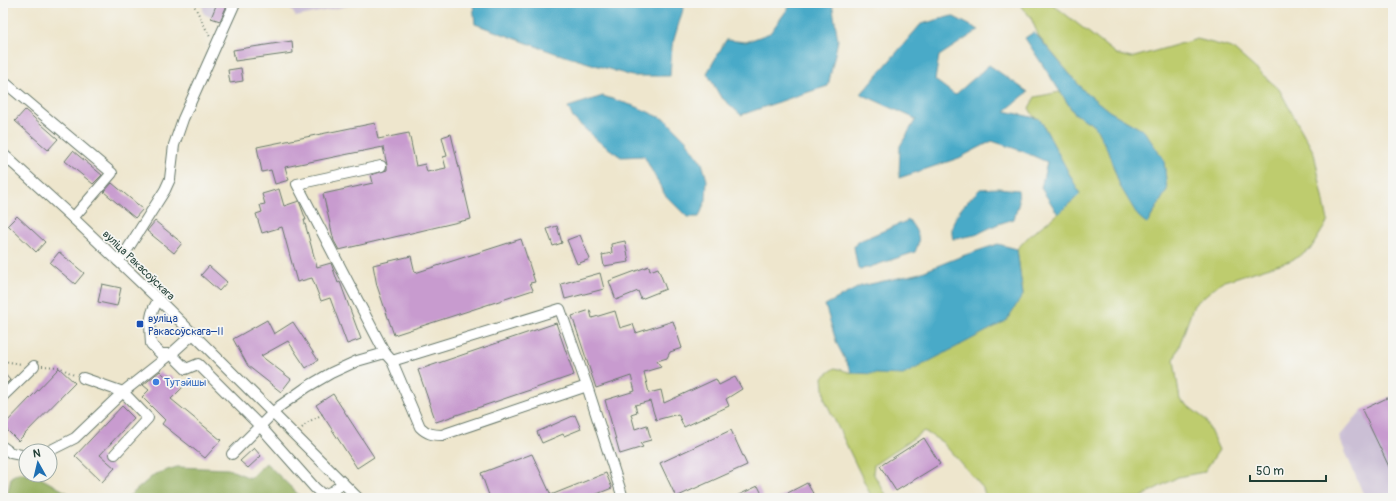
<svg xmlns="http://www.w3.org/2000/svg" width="1396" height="501" viewBox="0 0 1396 501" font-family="Pangolin,sans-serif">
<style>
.industrial{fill:#cbbfd5}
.green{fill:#becc6e;stroke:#6e8451}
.forest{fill:#96b061;stroke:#5a764a}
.water{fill:#49aac8;stroke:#34747e}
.building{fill:#c89bcf}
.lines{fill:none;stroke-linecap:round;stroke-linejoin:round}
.minor-casing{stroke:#67786a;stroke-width:12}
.path{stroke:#67786a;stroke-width:2;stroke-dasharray:1 3;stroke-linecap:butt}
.minor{stroke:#fff;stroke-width:10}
.transit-dot{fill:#1a4fb4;stroke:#f6f6f2;stroke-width:1.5}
.shop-dot{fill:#3f7fe0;stroke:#f6f6f2;stroke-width:1.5}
.labels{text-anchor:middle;stroke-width:3.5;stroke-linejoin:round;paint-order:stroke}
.street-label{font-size:11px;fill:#1f3d34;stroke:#f6f6f2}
.transit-label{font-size:11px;fill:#164399;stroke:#f6f6f2;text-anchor:start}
.shop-label{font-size:11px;fill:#366cbe;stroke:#f6f6f2;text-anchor:start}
</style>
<rect width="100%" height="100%" fill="#f6f6f2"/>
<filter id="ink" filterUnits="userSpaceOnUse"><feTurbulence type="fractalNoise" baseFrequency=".025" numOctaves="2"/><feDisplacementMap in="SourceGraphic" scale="8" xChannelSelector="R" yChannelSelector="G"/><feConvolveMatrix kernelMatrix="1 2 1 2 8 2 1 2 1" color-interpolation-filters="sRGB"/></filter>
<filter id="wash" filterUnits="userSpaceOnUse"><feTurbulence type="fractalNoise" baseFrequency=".012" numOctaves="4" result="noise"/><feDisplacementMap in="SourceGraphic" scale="16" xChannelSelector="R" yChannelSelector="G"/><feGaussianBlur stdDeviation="0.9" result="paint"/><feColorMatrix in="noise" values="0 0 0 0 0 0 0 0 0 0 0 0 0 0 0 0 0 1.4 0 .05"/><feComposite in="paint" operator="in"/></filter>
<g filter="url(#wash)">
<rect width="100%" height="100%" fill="#eee6cd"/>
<g class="industrial">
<polygon points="202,3 230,3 222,22 204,14"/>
<polygon points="287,3 362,3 296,17"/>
<polygon points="1393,396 1393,498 1365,498 1339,437 1362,410"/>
</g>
<polygon class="green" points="1019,3 1051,3 1116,54 1131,58 1197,39 1232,48 1279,89 1314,153 1328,221 1310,250 1290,261 1221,282 1194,305 1174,360 1180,400 1205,419 1219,450 1204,472 1178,477 1149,492 1141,498 986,498 983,488 942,442 924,431 874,465 873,473 888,498 872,498 825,400 823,377 835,368 852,373 1023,294 1017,249 1030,235 1058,214 1080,194 1040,119 1034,117 1029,108 1035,97 1060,92 1074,113 1095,126 1108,151 1120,186 1147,224 1167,190 1164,160 1144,131 1109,111 1084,91 1039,37 1031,18"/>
<g class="forest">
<polygon points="266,463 302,498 127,498 155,474 177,467 228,469 250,478"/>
<polygon points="18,473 26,473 26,475 35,475 77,498 7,498 11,477"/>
</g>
<g class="water">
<polygon points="473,3 685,3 672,46 670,76 632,76 555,53 475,24"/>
<polygon points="790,3 832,3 838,40 828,86 799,95 741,115 720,96 707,73 726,40 746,42 770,33 792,3"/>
<polygon points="952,16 979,30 939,56 935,80 955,95 989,65 1028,92 1005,111 1040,119 1080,194 1058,214 1041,188 1047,162 1022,151 992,141 959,158 899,178 900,146 916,119 861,94 921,24"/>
<polygon points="1034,32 1084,91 1109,111 1144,131 1164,160 1167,190 1147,224 1138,216 1120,186 1108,151 1095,126 1074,113 1025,38"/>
<polygon points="603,96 637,107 666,120 686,140 702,163 707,180 706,200 699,217 687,217 665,195 644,156 621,157 598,141 573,118 568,107"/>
<path d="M998 188 1018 190 1019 202 1014 219 998 224 975 235 953 239C947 219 967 202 980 189Z"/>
<path d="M909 220C918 233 922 237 915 252L867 268 858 269 854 247 857 242Z"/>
<polygon points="998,244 1017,249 1023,295 1006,321 903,375 852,373 837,344 825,305 861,286 917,274 962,256"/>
</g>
<g id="blocks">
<g class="building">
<polygon points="217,3 228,3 220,21 211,18"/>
<polygon points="292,41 293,53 235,61 233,50"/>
<polygon points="241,68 243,81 230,83 228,70"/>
<polygon points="25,110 58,139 48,150 15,121"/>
<polygon points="375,123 378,139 409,133 416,166 425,164 427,172 446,168 443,157 447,156 442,137 451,134 471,219 339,250 334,241 323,194 373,183 371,175 387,170 387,165 383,147 285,167 289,180 275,184 271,170 262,172 257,147"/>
<polygon points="73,151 102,175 93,184 65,161"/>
<polygon points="112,183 143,209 135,218 104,192"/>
<polygon points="279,189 284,206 299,201 306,220 304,220 317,267 331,263 338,283 340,282 361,339 347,344 330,298 321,301 312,278 297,282 282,227 262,233 256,214 262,212 260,205 265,204 262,194"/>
<polygon points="17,216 45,242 36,252 8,225"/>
<polygon points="155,221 182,243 174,253 147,231"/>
<polygon points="557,226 562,243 553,246 547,229"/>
<polygon points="580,235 590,259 577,264 567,240"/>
<polygon points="521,239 535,282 530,283 533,290 394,335 377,286 373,265 411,256 415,273"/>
<polygon points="625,241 629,262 604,266 602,255 612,253 611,244"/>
<polygon points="59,252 84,273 75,284 50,263"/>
<polygon points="209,266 227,282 219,291 201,275"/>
<polygon points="649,266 650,271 658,268 666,289 641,299 638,291 616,300 609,281"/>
<polygon points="600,273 604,289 565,299 561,284"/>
<polygon points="102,284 121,288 117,306 98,302"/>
<polygon points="590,310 592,318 615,311 620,328 633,324 636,333 673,321 682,348 670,352 667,358 657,361 661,367 644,372 649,393 661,390 664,403 716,379 719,385 735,377 742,389 726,399 729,406 684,427 678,414 656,420 650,401 635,405 637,412 631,414 635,429 647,425 651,440 640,443 643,447 620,454 605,400 635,391 631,376 596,388 572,316"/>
<polygon points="267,320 274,334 293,322 318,360 306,368 288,341 261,356 291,379 281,392 248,366 233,339"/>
<polygon points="556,323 574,375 436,422 418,370"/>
<polygon points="59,368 75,383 18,441 3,426"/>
<polygon points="160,371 166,377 169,374 183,387 171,399 221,440 205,458 162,424 165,420 142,397 149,390 143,385"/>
<polygon points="3,372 10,380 3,387"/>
<polygon points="333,394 374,457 357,468 316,405"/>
<polygon points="1389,397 1393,407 1393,475 1362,410"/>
<polygon points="122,406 134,418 100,455 115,468 102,482 75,456"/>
<polygon points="575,415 581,429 564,436 563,434 542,443 537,432"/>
<polygon points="731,430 747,465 676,497 660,463"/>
<polygon points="924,438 940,464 896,491 880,466"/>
<polygon points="254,448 261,456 248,468 240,461"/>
<polygon points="532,454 551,495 606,473 612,488 587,498 490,498 481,473"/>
<polygon points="807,483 814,495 809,498 778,498"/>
<polygon points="758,486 764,498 732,498"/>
</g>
</g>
</g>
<g filter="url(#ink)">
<use href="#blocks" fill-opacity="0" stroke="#67786a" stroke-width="1"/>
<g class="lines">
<g class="minor-casing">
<g id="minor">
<polyline points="3,81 112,173 73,218"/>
<polyline points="3,154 73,218 159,300 358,498"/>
<polyline points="118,261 127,250 165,190 170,179 174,145 183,119 235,3"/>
<path d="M159 300C148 313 150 328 151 344L161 354H171L193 334"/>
<path d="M385 353 392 361 420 427C427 434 433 435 442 435L587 386 560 309 392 361"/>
<polyline points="587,386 623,498"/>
<polyline points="3,396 34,366"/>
<polyline points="3,447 11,453 26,456"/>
<polyline points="49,451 75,438 123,392 83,378"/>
<polyline points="115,454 148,418 123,392 171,354 186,369 198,364 260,426 232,454"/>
<polyline points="343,483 333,491 323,495 315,488 260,426 280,406 307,387 331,373 357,361 385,353 297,184 381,166"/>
</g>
</g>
<g class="path">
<polyline points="193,3 210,37"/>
<polyline points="3,361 22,364"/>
<polyline points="42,366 59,367 74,375"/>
<polyline points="302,428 308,422 323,414"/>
</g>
<use href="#minor" class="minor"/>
</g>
</g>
<rect class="transit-dot" x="136" y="320" width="8" height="8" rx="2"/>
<circle class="shop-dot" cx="156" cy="382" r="4"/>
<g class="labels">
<g class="street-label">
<text transform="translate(139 265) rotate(44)" y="4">вуліца Ракасоўскага</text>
</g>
<g class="transit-label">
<text x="148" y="322">вуліца<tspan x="148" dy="13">Ракасоўскага–II</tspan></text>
</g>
<g class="shop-label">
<text x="164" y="386">Тутэйшы</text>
</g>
</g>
<rect width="1396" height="501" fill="none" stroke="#f6f6f2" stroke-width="16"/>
<g transform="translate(38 463) rotate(352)"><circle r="19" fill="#f6f6f2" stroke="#a0aca6"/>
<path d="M0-3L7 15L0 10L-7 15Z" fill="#1f6fb2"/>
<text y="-6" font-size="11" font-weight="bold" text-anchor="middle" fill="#1f3d34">N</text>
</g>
<path d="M1250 475v6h76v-6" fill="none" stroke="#1f3d34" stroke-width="2"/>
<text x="1256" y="475" font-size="12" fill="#1f3d34" stroke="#f6f6f2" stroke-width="3" paint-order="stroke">50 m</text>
</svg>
